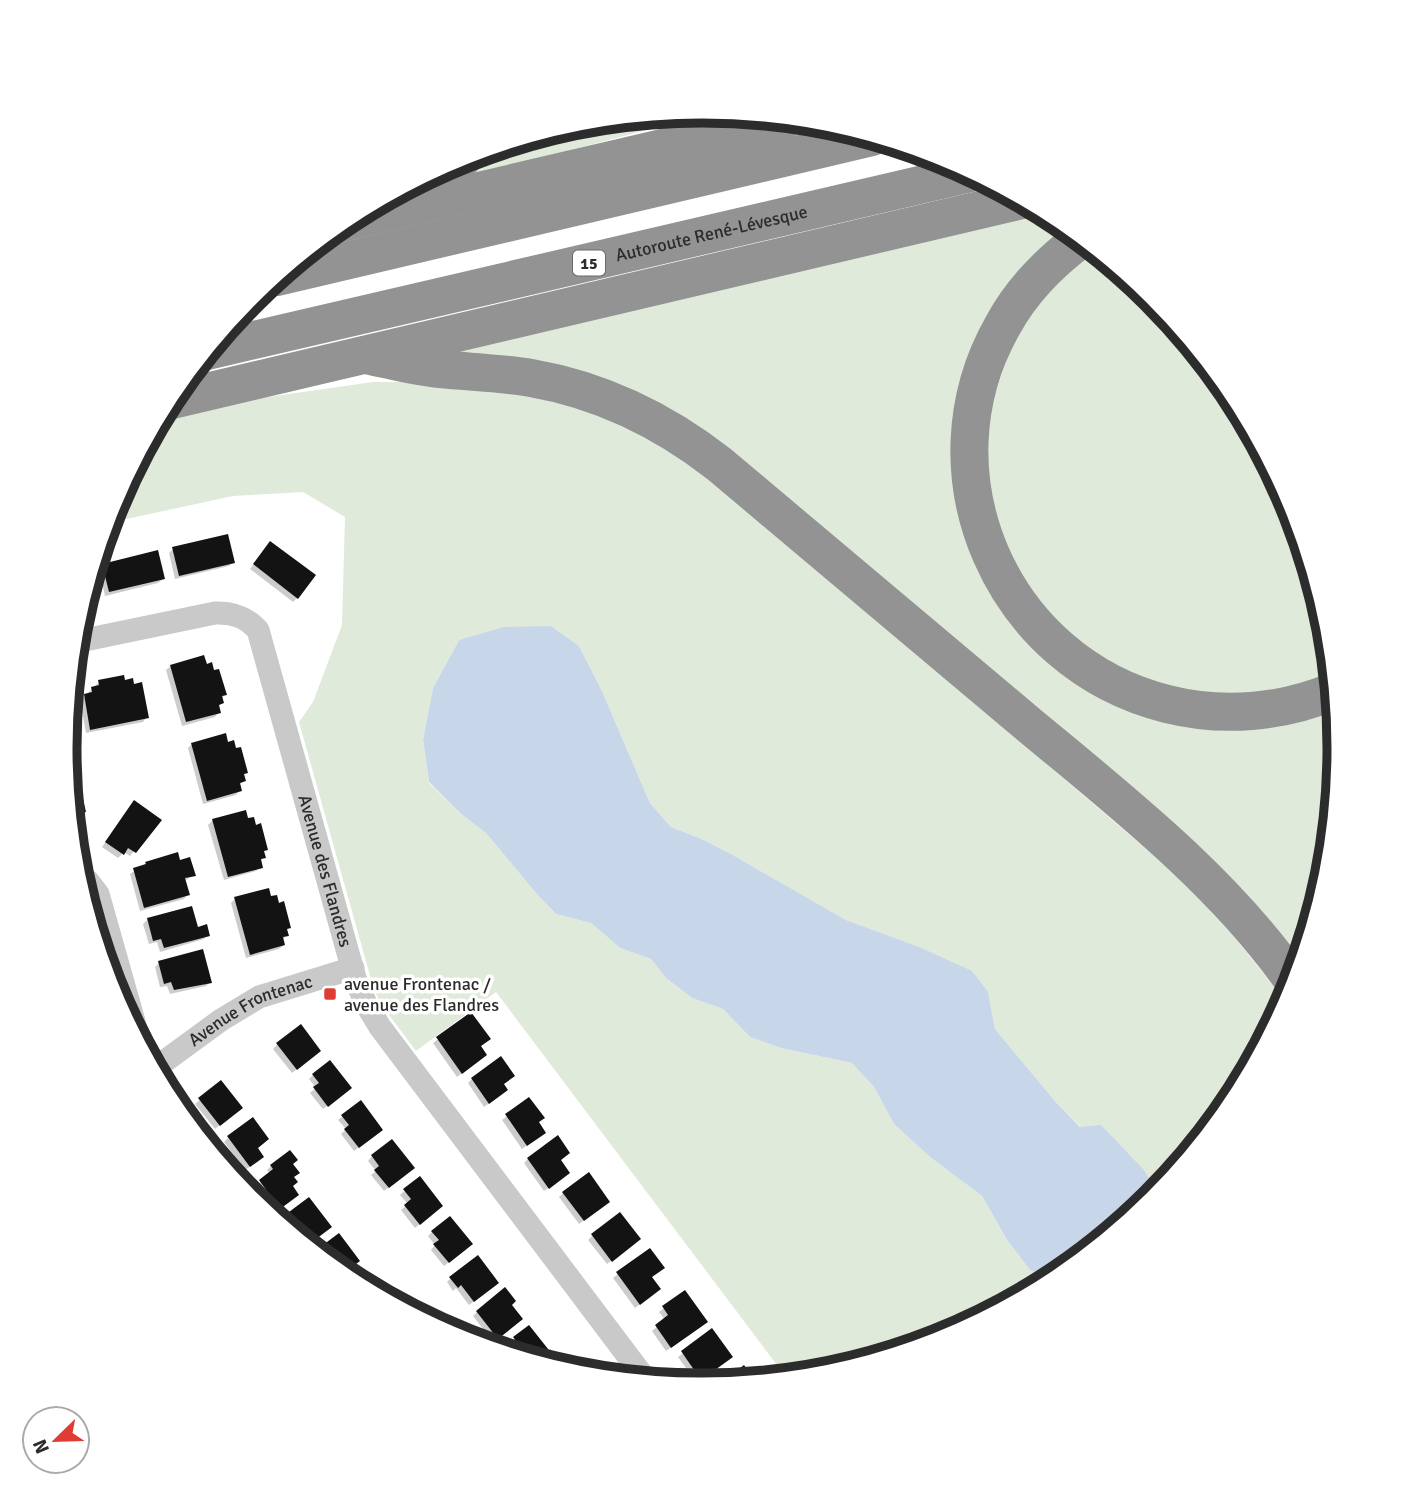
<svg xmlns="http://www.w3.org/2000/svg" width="1404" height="1496" viewBox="0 0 1404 1496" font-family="Signika,sans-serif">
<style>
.green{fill:#e0eada}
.water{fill:#c7d7e9}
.shadow{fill:#0003}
.building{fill:#131313}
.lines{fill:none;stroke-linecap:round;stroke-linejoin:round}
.minor{stroke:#c9c9c9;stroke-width:23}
.motorway{stroke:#939393;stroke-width:38}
.poi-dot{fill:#df3d33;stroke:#fff;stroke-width:2.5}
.labels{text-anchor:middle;stroke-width:7;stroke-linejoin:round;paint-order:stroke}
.shield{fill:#fff;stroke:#6b6b6b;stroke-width:2}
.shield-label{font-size:16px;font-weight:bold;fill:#2c2c2c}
.street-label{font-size:18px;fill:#2c2c2c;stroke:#fff}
.poi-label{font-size:18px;fill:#2c2c2c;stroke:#fff;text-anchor:start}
.rim{fill:none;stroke:#2c2c2c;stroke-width:9}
</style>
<rect width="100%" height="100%" fill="#fff"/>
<g class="green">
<path d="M702 111 713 112 445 184 442 176C487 157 530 132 578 123 617 115 662 115 702 111Z"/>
<polygon points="1042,211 1056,218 1073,232 1008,293 961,515 1096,691 1335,704 1339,748 1327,873 1299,964 727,455 436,356"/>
<polygon points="1094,249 1153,298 1232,394 1291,505 1327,624 1332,674 1260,697 1166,689 1116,668 1072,640 1040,606 996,530 983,429 1017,330 1047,289"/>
<path d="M373 382H423L529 393 607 416 668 448 752 513 1165 865C1210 908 1248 951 1285 1002L1232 1102 1158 1192 1144 1170 1081 1127 1055 1101 995 1029 988 993 917 946 846 920 731 854 704 840 671 827 650 803 602 691 579 646 551 626 459 640 433 688 423 740 429 783 460 813 486 833 535 892 556 914 591 923 620 948 651 959 666 978 692 998 723 1009 750 1037 781 1048 852 1063 874 1087 894 1124 930 1157 982 1196 1007 1240 1030 1270 1051 1281 945 1337 826 1373 786 1377 496 992 416 1051 383 1007 374 990 299 722 313 702 342 625 345 517 303 492 233 496 108 523 113 504 158 421 233 402Z"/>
</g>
<polygon class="water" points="551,626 579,646 602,691 650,803 671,827 704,840 731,854 846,920 917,946 972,971 988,992 995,1029 1055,1101 1080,1127 1101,1125 1144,1170 1158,1192 1152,1199 1051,1281 1030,1270 1007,1240 982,1196 930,1157 894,1124 874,1087 852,1063 781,1048 750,1037 723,1009 692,998 666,978 651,959 620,948 591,923 556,914 535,892 486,833 460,813 429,782 423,740 433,688 459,640 504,627"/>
<g class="shadow">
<polygon points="266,547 297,598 293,602 250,569"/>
<polygon points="173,549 233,562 229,566 175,579 169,553"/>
<polygon points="103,565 163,579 158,583 105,596 99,569"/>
<polygon points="90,580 93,592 85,597"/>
<polygon points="171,666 225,694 217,707 219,712 215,717 182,726 166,670"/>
<polygon points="99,682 147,717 143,722 86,733 80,700 88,695 88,693"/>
<polygon points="192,744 227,744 246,772 242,776 244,781 239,785 240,790 236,795 203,804 188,748"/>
<polygon points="130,806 160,820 130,856 124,852 118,858 102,847"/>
<polygon points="245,812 247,821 266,849 263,853 264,857 259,862 261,867 256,871 224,880 208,825 212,821"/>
<polygon points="179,862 194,875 184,881 188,894 184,899 140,911 130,874 146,863"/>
<polygon points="270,898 289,927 286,931 287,935 282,940 284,945 279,949 246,958 231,903 235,899"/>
<polygon points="148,919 208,935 204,939 160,952 157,942 149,944 143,924"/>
<polygon points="159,963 210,982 206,986 170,994 167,986 160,987 155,967"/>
<polygon points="471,1014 481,1059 457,1077 433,1043"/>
<polygon points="277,1045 315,1055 292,1073 273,1049"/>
<polygon points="313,1075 345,1092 323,1109 310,1093 316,1088 309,1079"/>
<polygon points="472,1079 502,1084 502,1094 484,1107 468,1083"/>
<polygon points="220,1083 236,1112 215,1129 195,1104"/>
<polygon points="529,1099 540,1136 522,1149 502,1120"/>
<polygon points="343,1116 377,1134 354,1151 341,1134 346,1129 338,1120"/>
<polygon points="228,1138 258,1161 245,1170 224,1142"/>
<polygon points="372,1156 409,1172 384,1191 371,1175 376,1171 368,1161"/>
<polygon points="528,1159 559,1160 564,1177 544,1191 524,1163"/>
<polygon points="291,1165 293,1199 275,1212 256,1186 270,1174 267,1170 271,1166"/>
<polygon points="419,1178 437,1210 415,1228 401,1210 408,1204 400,1195"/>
<polygon points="563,1193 604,1206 579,1224 559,1197"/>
<polygon points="286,1216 326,1231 308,1245 290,1230 282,1220"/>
<polygon points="432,1232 466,1248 444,1266 431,1250 435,1245 428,1236"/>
<polygon points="592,1236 634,1243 607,1264 588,1240"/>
<polygon points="618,1274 651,1278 655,1293 635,1308 613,1278"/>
<polygon points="451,1278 493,1287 469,1305 456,1288 453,1291 447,1282"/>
<polygon points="684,1292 701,1326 666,1351 652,1331 665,1320 659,1312"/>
<polygon points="510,1305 517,1323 493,1342 473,1316 477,1312"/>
<polygon points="528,1327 540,1362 513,1353 516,1351 510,1343"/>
<polygon points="712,1331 727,1361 696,1382 678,1357"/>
<polygon points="559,1362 565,1369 554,1366"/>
</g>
<g class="building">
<polygon points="228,534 235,563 179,576 172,547"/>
<polygon points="270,541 316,575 298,599 253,564"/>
<polygon points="158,550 165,579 109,592 102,564"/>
<polygon points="204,655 207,664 212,662 214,670 219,669 227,695 222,696 224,703 219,705 221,713 186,722 170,665"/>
<polygon points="124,675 125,680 133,678 134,684 142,682 149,718 90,730 84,694 92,692 91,687 99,685 98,680"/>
<polygon points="226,733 228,742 234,740 236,748 241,747 248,773 244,774 246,781 240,783 242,791 207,801 191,743"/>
<polygon points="78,777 86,812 77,814 78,820 72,821 68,779"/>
<polygon points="134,800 162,820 136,853 128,848 124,855 105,842"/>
<polygon points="246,810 248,818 254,817 256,825 261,823 268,850 264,851 266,858 261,859 263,868 228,877 212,819"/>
<polygon points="178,852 180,860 190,857 196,876 185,878 190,895 144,908 133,868 146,864 145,862"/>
<polygon points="269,888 271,896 277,895 279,903 284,901 291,928 287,929 289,936 283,937 285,945 250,955 234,897"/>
<polygon points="192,906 198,927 207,924 210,936 164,948 161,939 153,941 147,918"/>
<polygon points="203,949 212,983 174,990 171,982 164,984 158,961"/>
<polygon points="471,1012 491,1039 481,1046 487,1055 462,1074 436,1037"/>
<polygon points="301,1024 321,1051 297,1070 276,1043"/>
<polygon points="501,1056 515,1076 504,1084 508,1090 489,1104 471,1078"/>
<polygon points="330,1060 352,1088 328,1107 313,1087 319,1083 312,1074"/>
<polygon points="221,1080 243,1108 220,1126 198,1098"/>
<polygon points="529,1097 545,1118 539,1122 546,1133 527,1146 505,1114"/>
<polygon points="361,1100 383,1130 359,1148 344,1129 349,1125 341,1115"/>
<polygon points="253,1117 269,1139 258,1148 264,1157 250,1167 227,1136"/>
<polygon points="558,1135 570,1153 561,1160 570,1173 549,1189 527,1158"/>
<polygon points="392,1139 415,1168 389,1188 374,1170 379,1166 371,1155"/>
<polygon points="290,1150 298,1160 293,1164 300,1173 294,1177 298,1182 293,1186 299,1195 280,1209 259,1180 273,1169 270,1165"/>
<polygon points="589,1172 610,1202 584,1221 562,1192"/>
<polygon points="420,1176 443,1206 420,1225 404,1205 411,1199 403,1189"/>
<polygon points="309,1197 332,1227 308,1245 285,1215"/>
<polygon points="620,1212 641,1239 612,1262 591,1234"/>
<polygon points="450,1216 473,1244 449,1263 433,1244 439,1240 431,1231"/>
<polygon points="339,1233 360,1261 343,1274 315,1251"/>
<polygon points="650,1248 665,1268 652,1277 661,1289 640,1305 616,1272"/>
<polygon points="478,1255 499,1283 474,1302 461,1285 458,1288 449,1277"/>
<polygon points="369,1273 387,1299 356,1282"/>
<polygon points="505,1287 516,1301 512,1305 523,1319 498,1339 476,1311"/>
<polygon points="685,1290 708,1322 671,1348 655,1325 668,1315 662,1306"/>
<polygon points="529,1325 552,1354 541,1362 516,1354 513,1351 520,1346 513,1337"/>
<polygon points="712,1328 733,1357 701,1380 681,1351"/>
<polygon points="744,1365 755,1380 719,1384"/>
</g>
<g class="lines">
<g class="minor">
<path id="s1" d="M75 642 215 613C233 612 246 617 258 630L355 978 366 1004 380 1027 646 1380"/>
<polyline points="78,875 88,881 98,894 139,1039"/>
<path id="s2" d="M154 1069 221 1020 259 997 353 968"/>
</g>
<g class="motorway">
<polyline points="453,162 463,158"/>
<polyline points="342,223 786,119"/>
<path d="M1081 239C1050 262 1022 290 1003 325 918 474 1002 663 1167 704 1223 718 1281 713 1334 691"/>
<polyline points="277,277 872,137"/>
<path id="s3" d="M207 351 971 173"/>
<path d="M366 355C391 360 416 367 440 369 470 372 501 373 531 378 600 390 664 421 719 464 822 551 925 638 1028 724 1122 802 1223 881 1294 982"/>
<polyline points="168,401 1022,200"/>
</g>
</g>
<rect class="poi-dot" x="323" y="987" width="14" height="14" rx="3.5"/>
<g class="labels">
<rect class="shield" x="573" y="250.5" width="32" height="25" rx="5"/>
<g class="shield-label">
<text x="589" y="269">15</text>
</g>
<g class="street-label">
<text dy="6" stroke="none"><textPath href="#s3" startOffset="518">Autoroute René-Lévesque</textPath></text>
<text dy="6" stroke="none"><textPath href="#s1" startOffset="441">Avenue des Flandres</textPath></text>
<text dy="6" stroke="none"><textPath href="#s2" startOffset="114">Avenue Frontenac</textPath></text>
</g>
<g class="poi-label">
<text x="344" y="990">avenue Frontenac /<tspan x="344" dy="21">avenue des Flandres</tspan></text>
</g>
</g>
<path d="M0 0H1404V1496H0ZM77 748a625 625 0 1 1 1250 0a625 625 0 1 1-1250 0Z" fill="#fff" fill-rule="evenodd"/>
<path class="rim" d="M77 748a625 625 0 1 1 1250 0a625 625 0 1 1-1250 0Z"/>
<g transform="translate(56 1440) rotate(247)"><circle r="33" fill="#ffffff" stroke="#ababab" stroke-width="2"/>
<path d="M0-5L12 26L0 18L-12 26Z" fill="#df3d33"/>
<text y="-10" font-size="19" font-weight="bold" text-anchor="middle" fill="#2c2c2c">N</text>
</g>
</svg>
